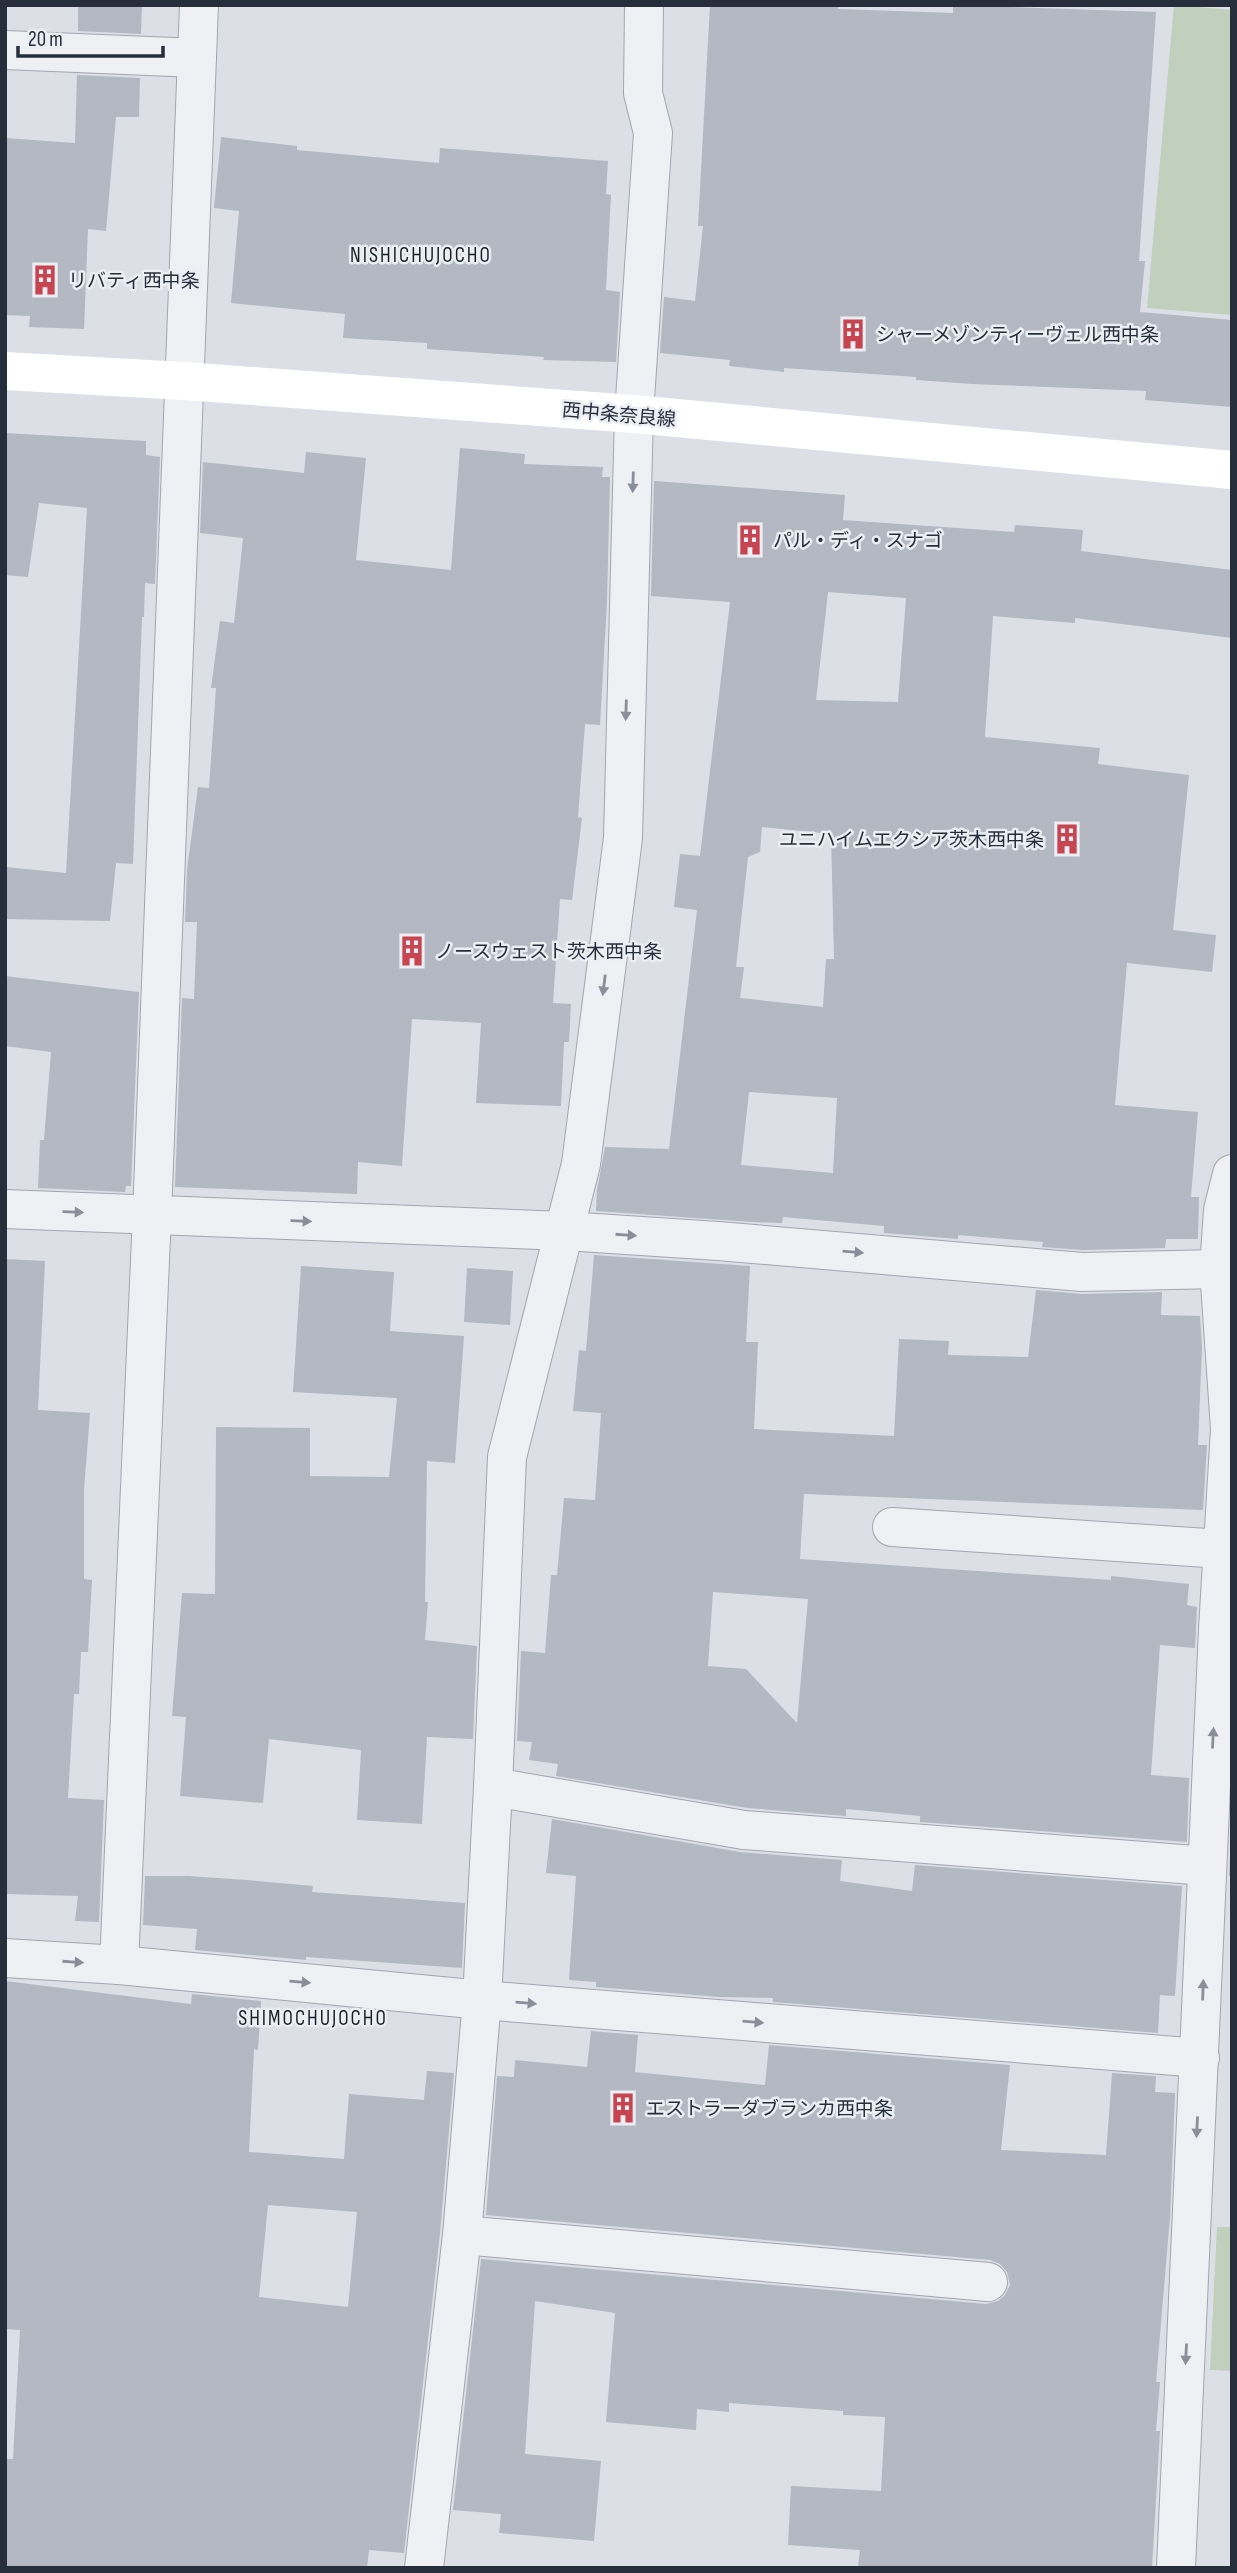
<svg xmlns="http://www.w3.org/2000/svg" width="1237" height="2573" viewBox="0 0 1237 2573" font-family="'Sofia Sans Condensed','Noto Sans JP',sans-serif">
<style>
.green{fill:#c1cfbd}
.building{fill:#b3b8c2;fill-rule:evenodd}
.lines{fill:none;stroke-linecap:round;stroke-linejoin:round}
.street-casing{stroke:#a2a6af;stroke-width:40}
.street{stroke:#eef0f4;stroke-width:38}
.secondary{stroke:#fff;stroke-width:38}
.oneway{fill:#8a8e98}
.labels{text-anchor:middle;stroke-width:5;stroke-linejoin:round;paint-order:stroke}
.poi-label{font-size:19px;fill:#262d3b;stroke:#ebeef3;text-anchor:start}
.street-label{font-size:19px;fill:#262d3b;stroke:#ebeef3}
.neighbourhood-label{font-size:21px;letter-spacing:2px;fill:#191e2b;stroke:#ebeef3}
</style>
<rect width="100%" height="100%" fill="#dcdfe5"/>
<g class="green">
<polygon points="1174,5 1232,10 1232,315 1147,308"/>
<polygon points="1217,2227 1232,2227 1232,2371 1210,2370"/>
</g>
<g class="building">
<polygon points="78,5 142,5 141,34 78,31"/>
<polygon points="710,5 838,5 838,9 953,13 953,5 1156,12 1139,261 1145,261 1140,312 1232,320 1232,407 1145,400 1146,391 972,384 916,380 916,377 784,368 784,372 729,366 730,360 660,353 664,297 695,301 703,226 698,226"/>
<polygon points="77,75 140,78 139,117 116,117 106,231 88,229 84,329 29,327 30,316 5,315 5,138 75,143"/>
<polygon points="221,137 297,146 297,150 439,163 440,148 608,161 606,194 611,195 606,290 620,292 616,362 543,360 544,357 427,349 427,343 343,338 345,314 231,303 239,211 214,208"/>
<polygon points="5,433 146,441 146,455 160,457 155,584 145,583 144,617 142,617 133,864 116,863 110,921 5,919 5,867 66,873 87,508 39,503 28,577 5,575"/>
<polygon points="460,448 525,454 524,464 603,467 602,477 610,477 607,602 600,725 585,724 578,817 582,818 572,900 560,899 553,1003 571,1004 569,1042 564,1042 561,1106 476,1103 481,1023 412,1019 402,1166 358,1162 357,1194 175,1187 182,998 194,999 197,922 185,922 187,870 198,787 209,788 216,688 211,688 220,621 234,623 243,538 200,533 203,462 304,473 306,452 366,458 356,560 451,570"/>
<path d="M654 481 845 495 843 520 1014 532 1015 525 1083 530 1081 551 1232 570V638L1075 618V623L993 616 985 737 1100 748 1098 764 1189 775 1173 930 1216 935 1212 972 1127 963 1115 1105 1198 1112 1191 1197H1199L1198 1239H1166L1165 1248 1083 1250 1042 1247 1043 1242 958 1235V1239L884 1233V1226L783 1217 782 1223 752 1222 596 1211 597 1190 605 1147 669 1149 697 910 674 907 680 854 700 856 730 602 651 596ZM828 592 906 598 898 702 816 700ZM762 827 831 834 834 959H826L823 1007 740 998 744 967H736L748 857 760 852ZM749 1092 837 1098 833 1173 741 1165Z"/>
<polygon points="5,976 139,992 131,1186 126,1186 125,1192 38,1188 40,1140 44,1140 51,1052 5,1046"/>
<path d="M594 1255 750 1266 746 1342H758L754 1429 894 1436 899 1339 949 1341 948 1355 1028 1357 1036 1290 1082 1294 1162 1292 1161 1315 1200 1316 1202 1348 1198 1445H1207L1203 1510 804 1494 800 1559 1111 1580V1576L1189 1584 1187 1605 1197 1607 1195 1648 1160 1645 1151 1775 1189 1778 1187 1842 920 1822V1816L846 1809V1816L747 1808 556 1776 558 1764 529 1760 532 1742 517 1741 521 1651 545 1653 551 1575H557L564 1498 595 1500 601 1413 573 1411 579 1350 586 1351ZM713 1592 808 1599 797 1723 746 1669 708 1666Z"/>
<polygon points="5,1259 45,1261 38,1410 90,1413 84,1490 84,1579 92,1580 88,1652 81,1652 79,1694 74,1694 68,1798 104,1800 99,1922 75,1921 78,1896 5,1894"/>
<polygon points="301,1266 394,1272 390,1331 464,1336 455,1463 427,1461 425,1602 428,1602 425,1640 477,1646 473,1739 427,1737 422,1824 357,1820 361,1750 269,1739 263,1803 180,1796 186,1717 172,1716 182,1593 215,1594 216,1427 310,1428 310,1476 389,1477 397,1398 293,1392"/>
<polygon points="467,1268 513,1271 510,1325 464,1322"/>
<polygon points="1232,1811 1232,1876 1229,1876"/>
<polygon points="552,1819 740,1852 842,1860 840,1881 912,1891 915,1865 1182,1886 1175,1996 1160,1995 1158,2033 773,2002 773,1998 720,1997 596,1987 596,1982 569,1980 576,1876 546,1873"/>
<polygon points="145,1876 188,1876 247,1880 313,1886 312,1892 465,1903 462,1968 306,1957 306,1960 195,1950 197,1929 143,1925"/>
<path d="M5 1981 191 2004 192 1994 261 2001 258 2050 254 2049 249 2152 344 2159 349 2094 424 2100 427 2071 454 2073 440 2233 404 2553 369 2550 367 2568H5V2459H13L20 2330 5 2329ZM268 2205 357 2212 348 2307 259 2297Z"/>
<polygon points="591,2031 638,2035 635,2072 765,2085 769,2045 1010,2065 1001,2150 1106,2155 1112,2073 1156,2076 1155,2092 1175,2093 1170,2217 1156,2382 1160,2382 1156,2431 1160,2431 1152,2568 858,2568 860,2550 788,2545 791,2486 881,2491 885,2417 843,2415 843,2411 729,2403 729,2412 697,2409 696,2430 606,2422 615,2313 535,2301 525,2454 601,2461 594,2541 499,2533 501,2514 453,2510 481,2259 986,2304 998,2301 1005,2295 1010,2285 1007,2272 1000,2264 990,2260 486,2215 497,2076 514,2077 515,2060 587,2067"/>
</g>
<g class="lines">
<g class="street-casing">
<g id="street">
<polyline points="5,50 197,58"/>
<polyline points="5,1209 565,1231 718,1241 1082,1272 1219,1269 1232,1266"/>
<polyline points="892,1527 1222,1549"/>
<polyline points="493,1787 744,1830 1207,1866"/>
<polyline points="5,1958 119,1965 482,2000 1200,2058"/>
<polyline points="119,1965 152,1215 199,5"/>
<polyline points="462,2235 988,2282"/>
<polyline points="424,2568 462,2235 482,2000 493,1787 507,1457 581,1164 623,838 634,414 653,133 643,93 644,5"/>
<polyline points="1176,2568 1218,1629 1230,1429 1219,1269 1223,1210 1232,1174"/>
</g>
</g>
<use href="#street" class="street"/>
<polyline class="secondary" points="5,371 184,381 634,414 1232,470"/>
</g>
<defs><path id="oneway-solid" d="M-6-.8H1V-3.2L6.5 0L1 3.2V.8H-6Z" transform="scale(1.75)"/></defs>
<g class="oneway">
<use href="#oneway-solid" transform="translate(633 482) rotate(92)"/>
<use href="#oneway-solid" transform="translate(626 710) rotate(92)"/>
<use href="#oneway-solid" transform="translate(604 985) rotate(97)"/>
<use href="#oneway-solid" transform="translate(73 1212) rotate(2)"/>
<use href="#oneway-solid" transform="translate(301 1221) rotate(2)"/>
<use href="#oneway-solid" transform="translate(626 1235) rotate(4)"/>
<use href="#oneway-solid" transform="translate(853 1252) rotate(5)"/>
<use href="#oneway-solid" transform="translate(1213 1738) rotate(-87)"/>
<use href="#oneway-solid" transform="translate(73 1962) rotate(4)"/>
<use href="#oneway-solid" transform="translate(300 1982) rotate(5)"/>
<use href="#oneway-solid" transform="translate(1203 1990) rotate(-88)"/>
<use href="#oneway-solid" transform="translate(526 2003) rotate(5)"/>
<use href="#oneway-solid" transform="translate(753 2022) rotate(5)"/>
<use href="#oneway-solid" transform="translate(1197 2127) rotate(93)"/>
<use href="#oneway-solid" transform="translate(1186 2354) rotate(93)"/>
</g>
<defs>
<g id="building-bare" transform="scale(2.415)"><path d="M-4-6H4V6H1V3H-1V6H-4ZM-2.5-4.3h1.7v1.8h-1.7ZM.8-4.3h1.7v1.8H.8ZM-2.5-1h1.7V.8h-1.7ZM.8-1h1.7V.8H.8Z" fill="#c64551" stroke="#ebeef3" stroke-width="2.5" paint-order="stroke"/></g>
</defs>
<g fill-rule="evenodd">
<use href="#building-bare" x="45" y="280"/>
<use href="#building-bare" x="853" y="334"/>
<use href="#building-bare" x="750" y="540"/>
<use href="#building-bare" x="1067" y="839"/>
<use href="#building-bare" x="412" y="951"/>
<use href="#building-bare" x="623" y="2108"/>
</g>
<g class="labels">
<g class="poi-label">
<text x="68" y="287">リバティ西中条</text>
<text x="876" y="341">シャーメゾンティーヴェル西中条</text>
<text x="773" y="547">パル・ディ・スナゴ</text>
<text x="1044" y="846" text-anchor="end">ユニハイムエクシア茨木西中条</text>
<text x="435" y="958">ノースウェスト茨木西中条</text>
<text x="646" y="2115">エストラーダブランカ西中条</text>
</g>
<g class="street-label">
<text transform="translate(619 414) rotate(5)" y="7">西中条奈良線</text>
</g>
<g class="neighbourhood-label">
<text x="421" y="262">NISHICHUJOCHO</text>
<text x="313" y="2025">SHIMOCHUJOCHO</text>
</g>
</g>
<rect width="1237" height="2573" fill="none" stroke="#262d3b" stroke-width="14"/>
<path d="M18 46v10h145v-10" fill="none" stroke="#262d3b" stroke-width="3.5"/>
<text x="28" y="46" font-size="21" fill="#262d3b" stroke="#ebeef3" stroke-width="5" paint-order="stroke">20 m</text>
</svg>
